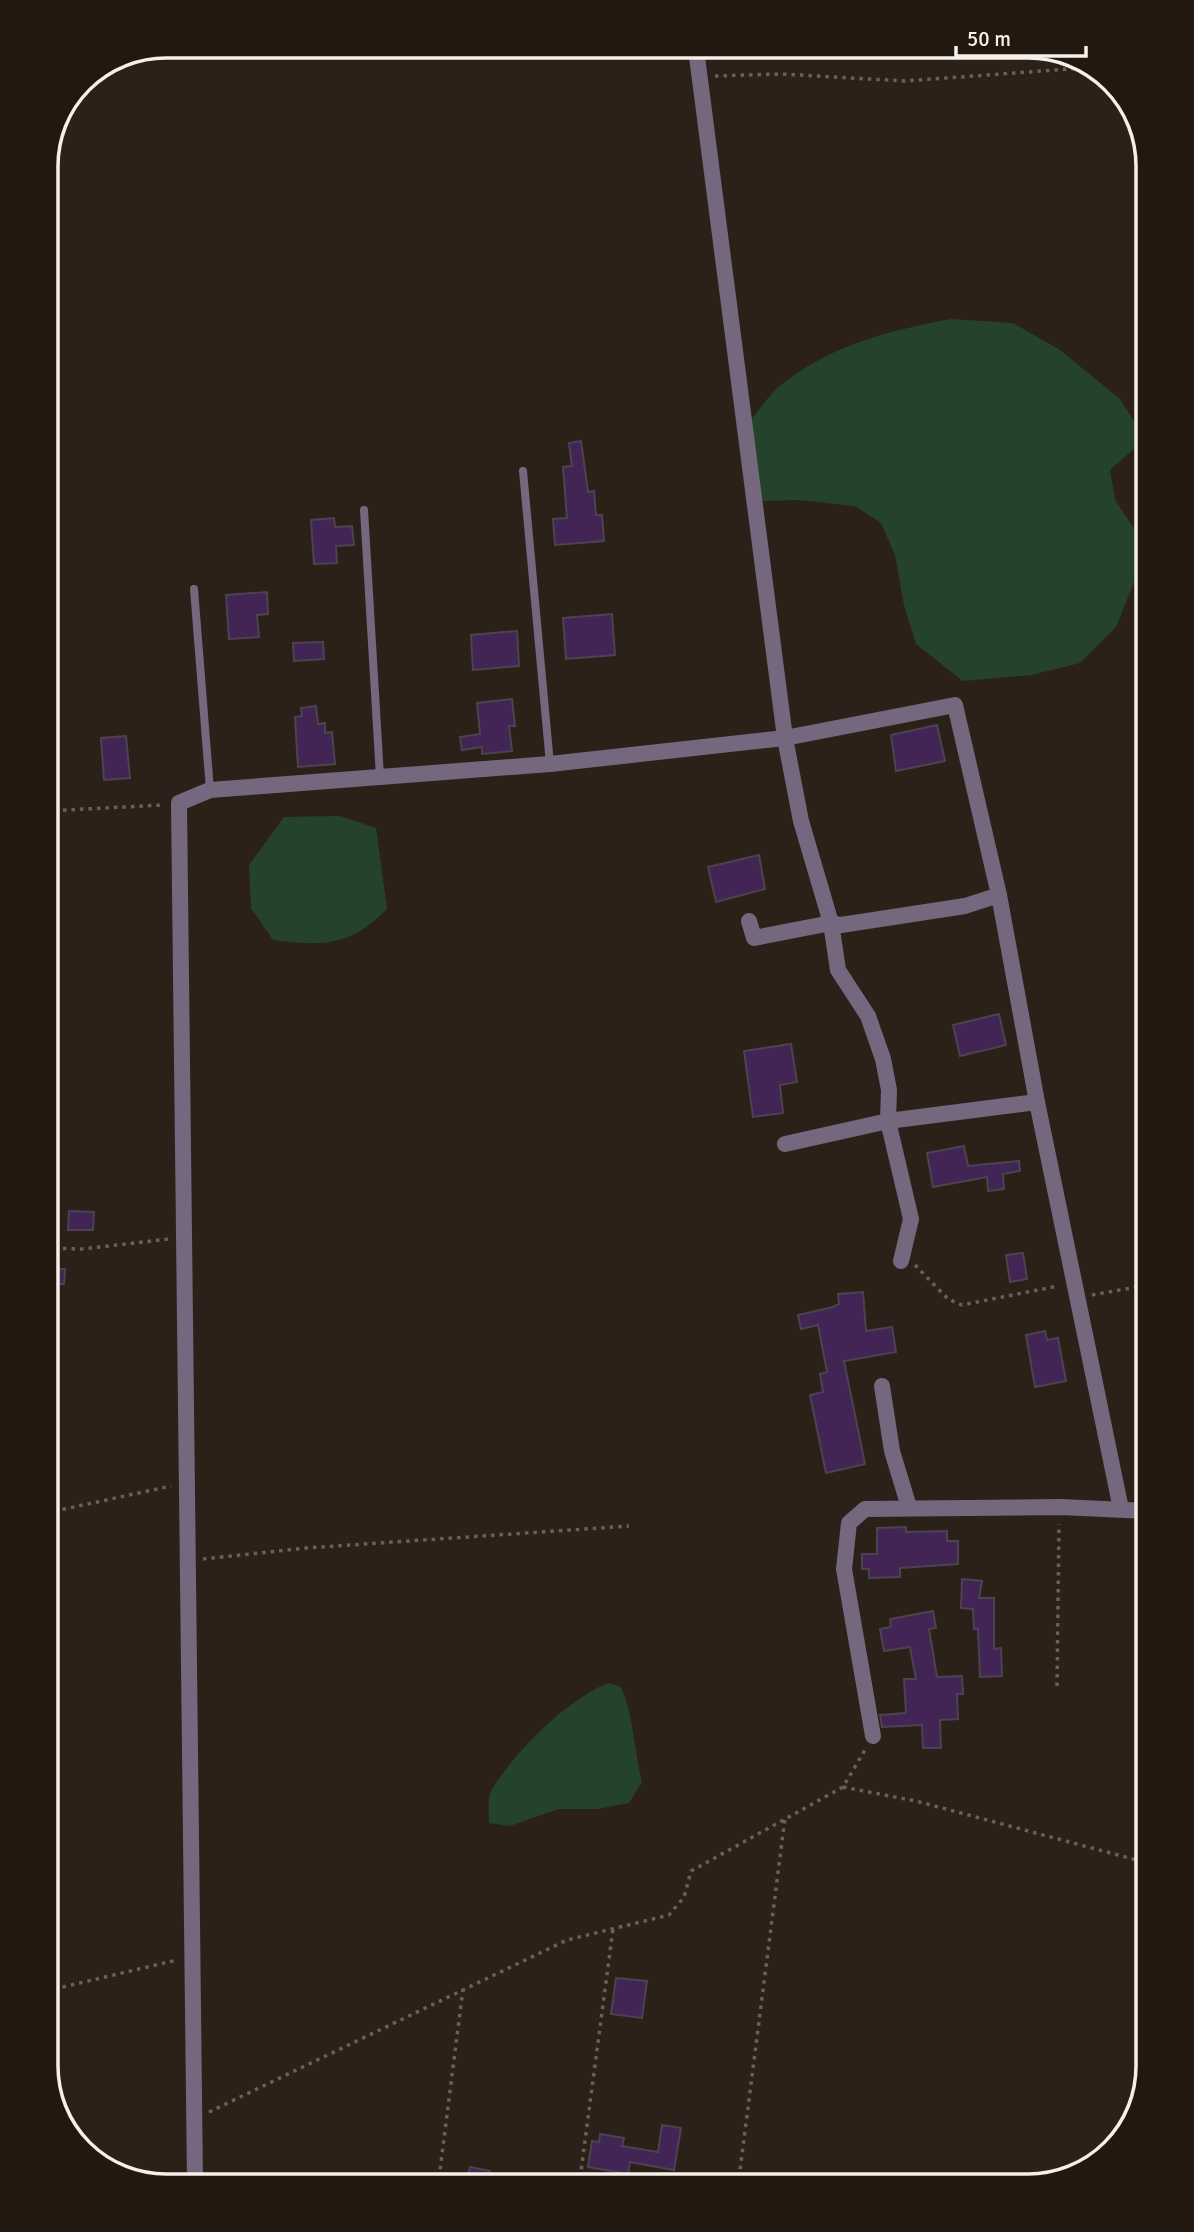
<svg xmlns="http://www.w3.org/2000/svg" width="1194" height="2232" viewBox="0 0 1194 2232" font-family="Signika,sans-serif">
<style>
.green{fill:#25432c}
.building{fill:#422455;stroke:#4b4450;stroke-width:2}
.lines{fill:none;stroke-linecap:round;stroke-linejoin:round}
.path{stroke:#6a6059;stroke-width:3.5;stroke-dasharray:3.5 5;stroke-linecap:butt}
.lane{stroke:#75677e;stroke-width:8}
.street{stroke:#75677e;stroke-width:16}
.rim{fill:none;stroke:#f7f0ea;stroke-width:3.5}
</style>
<rect width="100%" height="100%" fill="#2c2119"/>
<g class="green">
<path d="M951 319 1013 323 1060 350 1120 399 1145 439 1110 470 1115 500 1137 533 1134 582 1116 627 1080 663 1031 675 963 681 916 644 904 605 895 555 881 523 855 506 797 500 759 501 749 422C760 409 771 392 785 382 834 344 892 330 951 319Z"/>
<path d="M340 816 376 828 387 909C349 947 323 946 273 940L251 908 249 865 284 817Z"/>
<path d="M608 1683 621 1687C634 1717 634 1750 642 1782L629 1803 598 1809H558L510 1826 489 1823C489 1814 487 1799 491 1791 513 1753 568 1699 608 1683Z"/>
</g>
<g class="building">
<polygon points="581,441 588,492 594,491 596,515 602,515 604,541 555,545 553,519 567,518 563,467 572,466 569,443"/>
<polygon points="334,518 335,527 352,526 354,545 336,546 337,563 314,564 311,520"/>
<polygon points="267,592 268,614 257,615 259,637 229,639 226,595"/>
<polygon points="612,614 615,655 566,659 563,618"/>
<polygon points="517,631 519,666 473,670 471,635"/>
<polygon points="323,642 324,659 294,661 293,643"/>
<polygon points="512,699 515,726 509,726 512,751 482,754 482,747 462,750 460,737 480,734 477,703"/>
<polygon points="316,706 318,724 325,723 325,733 332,732 335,764 298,767 295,717 302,716 301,708"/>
<polygon points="937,725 945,761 896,771 891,735"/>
<polygon points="126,736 130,778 104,780 101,738"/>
<polygon points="759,855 765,889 716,902 708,867"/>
<polygon points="999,1014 1006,1045 960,1056 953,1025"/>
<polygon points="791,1044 797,1082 780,1085 783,1113 753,1117 744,1051"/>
<polygon points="964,1146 968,1166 1019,1161 1020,1171 1003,1174 1004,1189 988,1191 987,1177 933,1187 927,1153"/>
<polygon points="69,1211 94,1212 93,1230 68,1230"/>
<polygon points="1023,1253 1027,1279 1010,1282 1006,1255"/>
<polygon points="46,1269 65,1269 64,1284 46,1284"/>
<polygon points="863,1292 866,1331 892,1327 896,1352 844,1361 865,1464 826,1473 810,1395 823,1392 820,1374 827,1372 818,1325 801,1329 798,1315 833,1307 839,1304 838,1294"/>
<polygon points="1045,1331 1047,1340 1058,1338 1066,1381 1035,1387 1026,1335"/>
<polygon points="906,1527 906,1532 947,1531 947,1541 958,1541 958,1564 900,1568 900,1577 869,1578 869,1569 862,1569 862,1554 877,1554 877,1528"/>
<polygon points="962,1579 982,1581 979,1598 994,1598 994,1649 1001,1648 1002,1676 980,1677 978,1629 974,1629 973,1609 961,1608"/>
<polygon points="933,1611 936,1628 929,1629 937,1677 962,1676 963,1694 957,1694 958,1719 940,1720 941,1748 923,1748 922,1725 882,1727 880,1715 906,1713 904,1679 916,1679 910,1647 884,1651 880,1629 891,1627 890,1619"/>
<polygon points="616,1978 647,1981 642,2018 611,2014"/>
<polygon points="662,2125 681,2128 674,2170 630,2162 628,2174 588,2167 592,2141 599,2142 600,2134 624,2138 622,2146 658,2152"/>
<polygon points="470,2167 490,2171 487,2186 466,2186"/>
</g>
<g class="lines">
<g class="path">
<polyline points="715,76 780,74 905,81 1096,67"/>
<polyline points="46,811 163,805"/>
<polyline points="46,1248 82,1249 169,1239"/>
<polyline points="915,1265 948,1299 962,1305 1058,1286"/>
<polyline points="1092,1295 1148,1285"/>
<polyline points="46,1513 171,1486"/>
<polyline points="203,1559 306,1548 629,1526"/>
<polyline points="1057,1686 1059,1524"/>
<polyline points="843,1787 916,1801 1148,1863"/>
<polyline points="46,1991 177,1960"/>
<polyline points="209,2112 567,1940 669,1915 684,1897 691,1871 843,1787 865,1750"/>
<polyline points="438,2186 463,1989"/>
<polyline points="579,2186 613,1929"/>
<polyline points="738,2186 785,1818"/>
</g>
<g class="lane">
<polyline points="523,471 550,764"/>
<polyline points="364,510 380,777"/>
<polyline points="194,589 210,790"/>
</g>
<g class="street">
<polyline points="696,49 785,738 801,821 831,923 838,970 868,1016 883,1059 889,1090 888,1121 911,1219 901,1261"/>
<polyline points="999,895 1037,1102 1121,1509"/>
<polyline points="785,1144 888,1121 1037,1102"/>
<polyline points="882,1386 892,1451 909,1507"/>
<polyline points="873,1736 844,1569 849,1523 865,1509 1060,1507 1148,1511"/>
<polyline points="181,2186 195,2182 179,803 210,790 550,764 785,738 955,705 999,895 965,906 841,925 831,923 754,938 749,921"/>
</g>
</g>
<path d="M0 0H1194V2232H0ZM166 58H1028A108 108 0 0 1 1136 166V2066A108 108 0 0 1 1028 2174H166A108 108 0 0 1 58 2066V166A108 108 0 0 1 166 58Z" fill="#221810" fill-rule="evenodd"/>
<path class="rim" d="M166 58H1028A108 108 0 0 1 1136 166V2066A108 108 0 0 1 1028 2174H166A108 108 0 0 1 58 2066V166A108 108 0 0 1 166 58Z"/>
<path d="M956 46v10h130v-10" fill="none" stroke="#f7f0ea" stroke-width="3.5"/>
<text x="967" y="46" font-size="21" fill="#f7f0ea" stroke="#221810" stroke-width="5" paint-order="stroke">50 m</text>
</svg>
